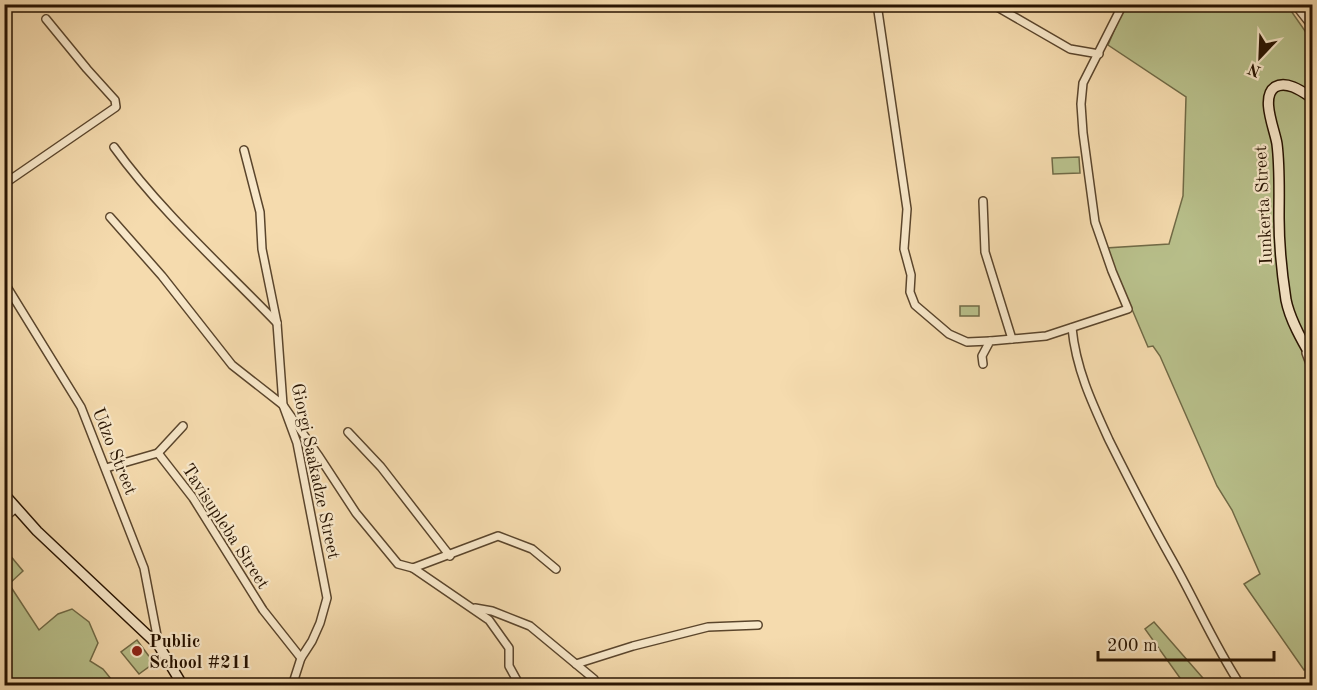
<svg xmlns="http://www.w3.org/2000/svg" width="1317" height="690" viewBox="0 0 1317 690" font-family="'Old Standard TT',serif">
<style>
.green{fill:#b9c18c;stroke:#706a46;stroke-width:1.5}
.lines{fill:none;stroke-linecap:round;stroke-linejoin:round}
.street-casing{stroke:#5a452c;stroke-width:10}
.secondary-casing{stroke:#271301;stroke-width:12}
.street{stroke:#f8e8ca;stroke-width:7}
.secondary{stroke:#f8e8ca;stroke-width:9}
.poi-dot{fill:#8f2418;stroke:#f8e8ca;stroke-width:2}
.labels{text-anchor:middle;stroke-width:4.5;stroke-linejoin:round;paint-order:stroke}
.street-label{font-size:18px;fill:#271301;stroke:#f8e8ca}
.poi-label{font-size:18px;font-weight:bold;fill:#271301;stroke:#f8e8ca;text-anchor:start}
</style>
<rect width="100%" height="100%" fill="#f5dbae"/>
<filter id="stains"><feTurbulence type="fractalNoise" baseFrequency=".00333" numOctaves="4"/><feColorMatrix values="0 0 0 0 .2 0 0 0 0 .09 0 0 0 0 .02 0 0 0 .5 -.17"/></filter>
<radialGradient id="worn" r=".72"><stop offset=".6" stop-color="#630" stop-opacity="0"/><stop offset="1" stop-color="#630" stop-opacity=".3"/></radialGradient>
<g class="green">
<polygon points="1125,5 1287,5 1312,41 1312,666 1304,670 1244,584 1260,574 1232,510 1217,486 1160,356 1153,346 1148,347 1106,248 1169,244 1183,196 1186,97 1108,45"/>
<polygon points="1079,157 1080,173 1053,174 1052,158"/>
<rect x="960" y="306" width="19" height="10"/>
<polygon points="4,548 23,571 9,584 39,630 58,614 72,609 89,622 98,643 90,661 103,669 116,685 5,685"/>
<polygon points="1154,622 1209,685 1185,685 1145,629"/>
<polygon points="137,640 154,663 139,674 121,652"/>
</g>
<g class="lines">
<g class="street-casing">
<g id="street">
<polyline points="877,4 907,209 904,249 911,275 910,292 915,305 949,334 967,342 990,341"/>
<polyline points="992,4 1070,49 1099,54"/>
<polyline points="1292,4 1297,7 1312,26"/>
<path d="M114 147C161 212 222 266 277 323"/>
<polyline points="244,150 260,212 262,249 277,323 283,405 297,443 327,598 320,623 312,641 301,658 292,686"/>
<polyline points="4,184 116,107 115,100 87,69 46,19"/>
<polyline points="983,201 985,252 1012,339"/>
<polyline points="110,217 162,276 232,365 283,405 318,455 356,513 398,564 413,568 498,536 532,549 556,569"/>
<polyline points="4,282 81,407 144,568 159,646"/>
<path d="M1072 328C1076 369 1092 403 1109 440 1129 480 1149 519 1171 558 1195 600 1214 645 1241 686"/>
<polyline points="1306,353 1312,369"/>
<polyline points="983,364 982,356 990,341 1046,336 1128,309 1112,271 1095,222 1083,133 1081,104 1083,83 1123,4"/>
<polyline points="348,432 381,467 450,556"/>
<polyline points="158,453 183,426"/>
<polyline points="106,468 158,453 193,498 263,610 301,658"/>
<polyline points="4,518 16,508"/>
<polyline points="413,568 489,620 509,648 509,666 520,686"/>
<polyline points="475,608 492,611 530,626 594,679 597,686"/>
<polyline points="576,664 633,646 708,627 758,625"/>
</g>
</g>
<g class="secondary-casing">
<g id="secondary">
<path d="M1312 98C1303 92 1287 80 1275 87 1260 97 1275 130 1277 144 1280 168 1279 193 1279 218 1279 244 1282 274 1286 300 1290 320 1302 341 1312 358"/>
<polyline points="4,494 37,531 159,646 183,686"/>
</g>
</g>
<use href="#street" class="street"/>
<use href="#secondary" class="secondary"/>
</g>
<circle class="poi-dot" cx="137" cy="651" r="6"/>
<g class="labels">
<g class="street-label">
<text transform="translate(1263 205) rotate(-93)" y="6">Iunkerta Street</text>
<text transform="translate(115 451) rotate(68)" y="6">Udzo Street</text>
<text transform="translate(316 471) rotate(78)" y="6">Giorgi Saakadze Street</text>
<text transform="translate(226 526) rotate(57)" y="6">Tavisupleba Street</text>
</g>
<g class="poi-label">
<text x="149" y="647">Public<tspan x="149" dy="21">School #211</tspan></text>
</g>
</g>
<rect width="1317" height="690" fill="none" stroke="#f5dbae" stroke-width="24"/>
<rect x="6" y="6" width="1305" height="678" fill="none" stroke="#271301" stroke-width="3"/>
<rect x="12" y="12" width="1293" height="666" fill="none" stroke="#271301" stroke-width="1.5"/>
<g transform="translate(1260 57) rotate(203)" stroke="#f8e8ca" stroke-width="4.5" paint-order="stroke">
<path d="M0-4.5L10 22L0 15L-10 22Z" fill="#271301"/>
<text y="-9" font-size="16" font-weight="bold" text-anchor="middle" fill="#271301">N</text>
</g>
<path d="M1098 651v9h176v-9" fill="none" stroke="#271301" stroke-width="3"/>
<text x="1107" y="651" font-size="18" fill="#271301" stroke="#f8e8ca" stroke-width="4.5" paint-order="stroke">200 m</text>
<rect width="100%" height="100%" filter="url(#stains)"/>
<rect width="100%" height="100%" fill="url(#worn)"/>
</svg>
